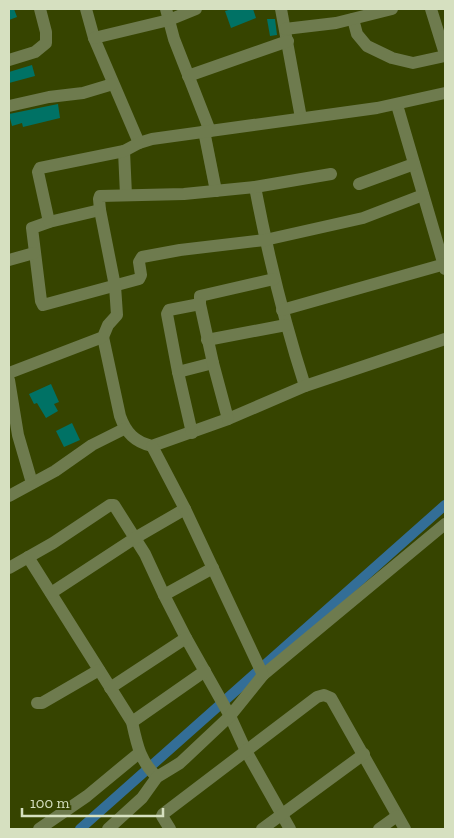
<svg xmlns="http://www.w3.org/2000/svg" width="454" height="838" viewBox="0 0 454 838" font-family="'Zilla Slab',serif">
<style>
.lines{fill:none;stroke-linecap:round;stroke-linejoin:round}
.canal{stroke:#336e97;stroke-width:10}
.building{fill:#007265}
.minor{stroke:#6e7b4e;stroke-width:12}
</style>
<rect width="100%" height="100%" fill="#364400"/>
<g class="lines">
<polyline class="canal" points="80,829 445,505"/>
</g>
<g class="building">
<polygon points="9,9 14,9 17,17 9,20"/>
<polygon points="232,9 253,9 256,18 231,28 225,11"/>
<polygon points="267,19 275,19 277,35 270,36"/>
<polygon points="32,65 35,76 9,83 9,72"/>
<polygon points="58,104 60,118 23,127 22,123 12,126 9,114"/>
<polygon points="51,384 59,402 54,404 58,411 46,418 37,403 34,404 29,394"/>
<polygon points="72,423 80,440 64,447 56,431"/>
</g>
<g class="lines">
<g class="minor">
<polyline points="86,9 94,38 139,143"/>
<polyline points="166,9 174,39 210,131"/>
<polyline points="281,9 301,118"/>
<polyline points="431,9 445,54"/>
<polyline points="353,19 357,34 367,46 392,58 413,63 445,56"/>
<polyline points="285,29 336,23 392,9"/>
<polyline points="94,38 169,20 196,9"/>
<polyline points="9,60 35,52 46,43 46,32 40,9"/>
<polyline points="188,76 288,41"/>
<polyline points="397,105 445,269"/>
<polyline points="9,106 49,97 83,93 113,84"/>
<polyline points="204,131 216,191"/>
<polyline points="124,151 126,195"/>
<polyline points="359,184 414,164"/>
<path d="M255 187C268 255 284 321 305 386"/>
<polyline points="100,210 49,222 32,228 41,301 43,305 139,279 141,275 139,262 142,257 180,250 265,240 363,218 423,195"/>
<polyline points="49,222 38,172 40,168 124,151 139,143 152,139 377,108 445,93"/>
<polyline points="9,260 34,253"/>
<polyline points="282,310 445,264"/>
<path d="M103 337 120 416C126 433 135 442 152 446L228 419 305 386 445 339"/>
<polyline points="207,340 286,325"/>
<polyline points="178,372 213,363"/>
<polyline points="9,373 103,337 108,325 117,315 115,286 100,210 99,199 100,196 184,194 255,187 331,174"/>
<polyline points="9,380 18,435 32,483"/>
<polyline points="228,419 213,363 200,304 200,296 274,279"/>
<polyline points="192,433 178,372 167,314 169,310 200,304"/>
<polyline points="9,496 55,471 92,445 124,429"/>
<path d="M28 557 132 722C137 745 140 761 157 777"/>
<polyline points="9,568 53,543 110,505 114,505 145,554 164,595 186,638 230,716 246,751 290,829"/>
<polyline points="51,593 135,538 185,509"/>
<polyline points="164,595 213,568"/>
<polyline points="263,675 445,524"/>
<polyline points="110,688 186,638"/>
<polyline points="37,703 42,703 99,670"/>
<polyline points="132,722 205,671"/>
<polyline points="39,829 87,796 139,753"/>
<polyline points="108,829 142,798 157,777 180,763 230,716 263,675 185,509 152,446"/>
<polyline points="170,829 162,816 163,814 317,697 324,695 331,698 405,829"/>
<polyline points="262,829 364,754"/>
<polyline points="379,829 397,816"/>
</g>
</g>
<rect width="454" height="838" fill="none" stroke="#d6e0c0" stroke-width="20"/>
<path d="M22 808v8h141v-8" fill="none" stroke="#d6e0c0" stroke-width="2.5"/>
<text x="30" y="808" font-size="15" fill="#d6e0c0" stroke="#364400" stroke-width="4" paint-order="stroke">100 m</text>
</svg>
